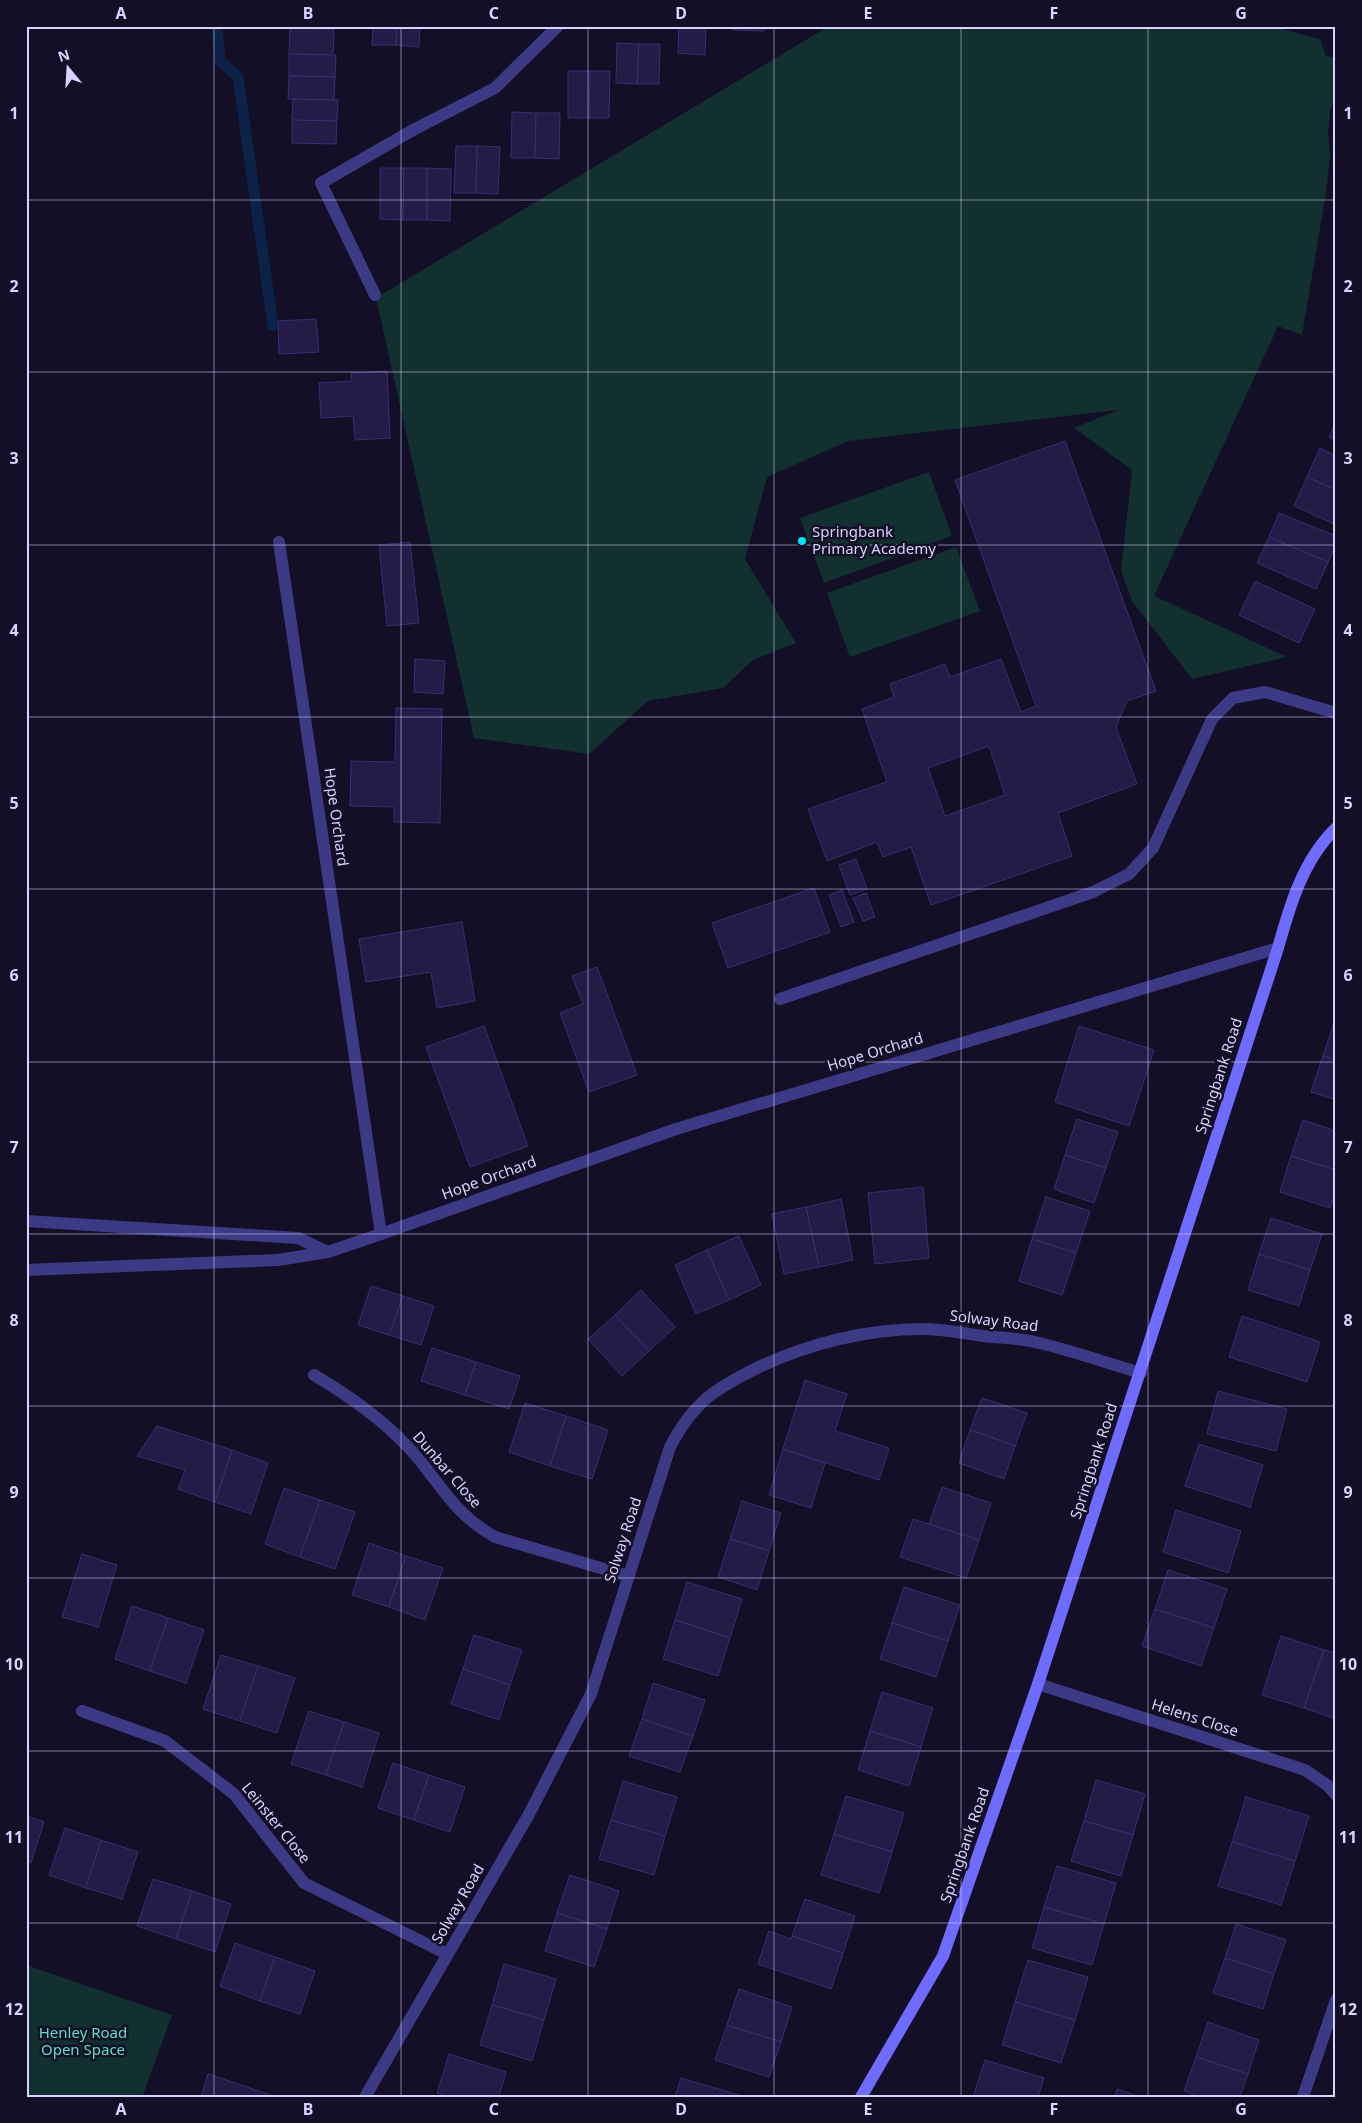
<svg xmlns="http://www.w3.org/2000/svg" width="1362" height="2123" viewBox="0 0 1362 2123" font-family="'Noto Sans',sans-serif">
<style>
.green{fill:#12302f}
.lines{fill:none;stroke-linecap:round;stroke-linejoin:round}
.stream{stroke:#0c2248;stroke-width:11}
.building{fill:#241b47;stroke:#3b2d73;fill-rule:evenodd}
.lane{stroke:#3d3a85;stroke-width:12}
.street{stroke:#3d3a85;stroke-width:12}
.secondary{stroke:#6f6bff;stroke-width:12}
.grid{fill:none;stroke:#d9d4ff;stroke-width:1;stroke-opacity:0.55}
.poi-dot{fill:#00e5ff;stroke:#130f26;stroke-width:2}
.labels{text-anchor:middle;stroke-width:5;stroke-linejoin:round;paint-order:stroke}
.poi-label{font-size:15px;fill:#d9d4ff;stroke:#130f26;text-anchor:start}
.street-label{font-size:15px;fill:#d9d4ff;stroke:#130f26}
.park-label{font-size:15px;fill:#5fe0c0;stroke:#130f26}
.neatline{fill:none;stroke:#d9d4ff;stroke-width:2}
.grid-label{font-size:16px;text-anchor:middle;font-weight:bold;fill:#d9d4ff}
</style>
<rect width="100%" height="100%" fill="#130f26"/>
<g class="green">
<polygon points="829,26 1270,26 1320,39 1326,56 1336,58 1336,98 1330,110 1328,134 1330,156 1326,193 1302,335 1278,326 1154,596 1287,657 1192,679 1132,601 1121,570 1132,470 1074,428 1118,410 848,441 767,477 745,559 796,643 753,660 723,688 648,701 589,754 474,738 376,298"/>
<polygon points="929,472 952,536 824,583 800,518"/>
<polygon points="956,547 980,611 850,657 827,593"/>
<polygon points="26,1965 172,2015 143,2095 145,2097 26,2097"/>
</g>
<g class="lines">
<polyline class="stream" points="217,26 220,61 238,77 273,326"/>
</g>
<g class="building">
<polygon points="290,26 334,26 334,29"/>
<polygon points="373,26 397,26 396,45 372,45"/>
<polygon points="397,26 420,26 419,47 396,45"/>
<polygon points="679,26 706,26 705,55 678,53"/>
<polygon points="733,26 764,26 764,31 733,30"/>
<polygon points="290,28 334,29 333,55 289,54"/>
<polygon points="617,43 639,44 637,84 616,83"/>
<polygon points="639,44 660,44 659,84 637,84"/>
<polygon points="289,54 336,55 335,77 289,76"/>
<polygon points="568,71 590,71 589,118 568,118"/>
<polygon points="590,71 610,71 609,118 589,118"/>
<polygon points="289,76 335,77 334,100 288,99"/>
<polygon points="293,99 338,100 337,121 292,120"/>
<polygon points="512,112 536,113 535,158 511,158"/>
<polygon points="536,113 560,113 559,159 535,158"/>
<polygon points="292,120 337,121 336,144 292,143"/>
<polygon points="456,146 477,146 476,193 454,193"/>
<polygon points="477,146 500,147 498,194 476,193"/>
<polygon points="380,168 404,168 403,220 380,219"/>
<polygon points="404,168 427,168 427,220 403,220"/>
<polygon points="427,168 451,169 450,221 427,220"/>
<polygon points="316,319 319,352 279,354 278,321"/>
<polygon points="387,371 390,438 355,440 353,416 321,418 319,383 351,381 351,373"/>
<polygon points="1336,422 1336,441 1329,437"/>
<path d="M1065 441 1156 691 1127 701 1116 727 1137 784 1058 813 1072 856 931 905 911 847 883 857 877 842 827 861 808 809 887 782 862 709 894 697 890 684 945 664 950 677 1001 659 1021 712 1036 706 955 480ZM989 746 1005 795 945 816 928 768Z"/>
<polygon points="1320,448 1336,456 1336,490 1307,477"/>
<polygon points="1307,477 1336,490 1336,525 1294,506"/>
<polygon points="1279,513 1336,536 1336,544 1328,562 1269,537"/>
<polygon points="1269,537 1328,562 1316,589 1257,563"/>
<polygon points="410,542 419,623 387,626 379,545"/>
<polygon points="1255,581 1315,609 1299,643 1239,615"/>
<polygon points="415,659 445,661 443,694 414,692"/>
<polygon points="396,708 442,709 440,823 394,822 394,807 350,806 351,761 395,762"/>
<polygon points="856,859 867,889 850,895 839,865"/>
<polygon points="814,888 830,932 728,968 712,923"/>
<polygon points="842,890 854,922 841,927 829,895"/>
<polygon points="866,893 875,917 863,921 853,898"/>
<polygon points="462,922 475,1001 437,1008 431,972 366,982 359,939"/>
<polygon points="597,967 637,1075 589,1092 560,1013 583,1004 572,976"/>
<polygon points="1335,1020 1336,1020 1336,1060 1323,1056"/>
<polygon points="484,1026 528,1146 470,1167 426,1047"/>
<polygon points="1079,1026 1154,1050 1129,1126 1055,1102"/>
<polygon points="1323,1056 1336,1060 1336,1100 1311,1092"/>
<polygon points="1077,1119 1118,1132 1106,1168 1065,1155"/>
<polygon points="1303,1120 1336,1131 1336,1170 1291,1156"/>
<polygon points="1065,1155 1106,1168 1094,1203 1054,1189"/>
<polygon points="1291,1156 1336,1170 1336,1191 1330,1208 1280,1192"/>
<polygon points="923,1187 929,1258 875,1264 868,1193"/>
<polygon points="1046,1197 1090,1211 1076,1253 1032,1239"/>
<polygon points="841,1199 853,1260 819,1267 806,1207"/>
<polygon points="806,1207 819,1267 784,1274 772,1214"/>
<polygon points="1271,1218 1322,1234 1310,1270 1259,1254"/>
<polygon points="739,1236 761,1285 729,1300 707,1250"/>
<polygon points="1032,1239 1076,1253 1062,1295 1019,1281"/>
<polygon points="707,1250 729,1300 696,1314 675,1265"/>
<polygon points="1259,1254 1310,1270 1299,1306 1248,1290"/>
<polygon points="371,1286 403,1296 389,1335 358,1325"/>
<polygon points="641,1290 675,1327 649,1351 615,1315"/>
<polygon points="403,1296 434,1306 421,1345 389,1335"/>
<polygon points="615,1315 649,1351 622,1376 588,1339"/>
<polygon points="1242,1316 1320,1342 1307,1382 1229,1357"/>
<polygon points="432,1348 476,1362 465,1395 421,1381"/>
<polygon points="476,1362 520,1376 509,1409 465,1395"/>
<polygon points="805,1380 847,1394 835,1431 889,1448 879,1480 783,1449"/>
<polygon points="1218,1391 1287,1409 1276,1451 1207,1434"/>
<polygon points="982,1398 1027,1413 1015,1446 970,1430"/>
<polygon points="525,1403 566,1416 550,1466 509,1452"/>
<polygon points="566,1416 608,1430 592,1479 550,1466"/>
<polygon points="157,1426 232,1450 215,1502 178,1489 185,1470 137,1456"/>
<polygon points="970,1430 1015,1446 1004,1479 959,1463"/>
<polygon points="1199,1444 1263,1465 1250,1507 1185,1486"/>
<polygon points="783,1449 825,1463 811,1508 769,1495"/>
<polygon points="232,1450 268,1463 251,1514 215,1502"/>
<polygon points="942,1487 991,1503 979,1540 929,1524"/>
<polygon points="284,1488 320,1500 300,1557 265,1544"/>
<polygon points="320,1500 355,1512 335,1569 300,1557"/>
<polygon points="742,1501 781,1513 769,1551 730,1539"/>
<polygon points="1176,1510 1241,1531 1228,1573 1163,1552"/>
<polygon points="913,1519 979,1540 966,1578 900,1557"/>
<polygon points="730,1539 769,1551 757,1590 718,1577"/>
<polygon points="369,1543 406,1556 389,1607 352,1595"/>
<polygon points="82,1554 117,1565 98,1627 62,1617"/>
<polygon points="406,1556 443,1568 425,1620 389,1607"/>
<polygon points="1168,1570 1227,1589 1214,1628 1155,1609"/>
<polygon points="687,1582 742,1599 730,1638 675,1620"/>
<polygon points="904,1587 960,1605 948,1641 892,1623"/>
<polygon points="132,1606 168,1618 150,1671 115,1659"/>
<polygon points="1155,1609 1214,1628 1201,1666 1142,1646"/>
<polygon points="168,1618 204,1630 186,1683 150,1671"/>
<polygon points="675,1620 730,1638 718,1676 663,1659"/>
<polygon points="892,1623 948,1641 936,1677 880,1659"/>
<polygon points="474,1635 522,1650 510,1685 463,1669"/>
<polygon points="1281,1636 1324,1650 1304,1708 1262,1695"/>
<polygon points="1324,1650 1336,1653 1336,1719 1304,1708"/>
<polygon points="221,1655 258,1666 240,1721 203,1709"/>
<polygon points="258,1666 295,1678 277,1733 240,1721"/>
<polygon points="463,1669 510,1685 499,1720 451,1704"/>
<polygon points="653,1683 705,1700 693,1736 642,1719"/>
<polygon points="882,1692 933,1708 921,1747 870,1731"/>
<polygon points="309,1711 344,1722 326,1775 291,1764"/>
<polygon points="642,1719 693,1736 680,1772 629,1756"/>
<polygon points="344,1722 379,1733 362,1787 326,1775"/>
<polygon points="870,1731 921,1747 909,1786 858,1770"/>
<polygon points="393,1763 429,1775 414,1820 378,1808"/>
<polygon points="429,1775 465,1787 450,1832 414,1820"/>
<polygon points="1096,1780 1145,1794 1133,1835 1084,1821"/>
<polygon points="623,1781 677,1797 665,1836 611,1820"/>
<polygon points="846,1796 904,1813 892,1852 834,1834"/>
<polygon points="1246,1797 1309,1816 1295,1861 1232,1842"/>
<polygon points="26,1816 44,1822 31,1863 26,1862"/>
<polygon points="611,1820 665,1836 654,1875 599,1859"/>
<polygon points="1084,1821 1133,1835 1121,1876 1071,1861"/>
<polygon points="65,1828 101,1840 86,1888 49,1875"/>
<polygon points="834,1834 892,1852 879,1893 821,1875"/>
<polygon points="101,1840 138,1852 122,1899 86,1888"/>
<polygon points="1232,1842 1295,1861 1281,1905 1218,1886"/>
<polygon points="1057,1866 1116,1883 1104,1924 1044,1907"/>
<polygon points="570,1875 619,1891 607,1929 557,1913"/>
<polygon points="153,1879 192,1891 176,1939 137,1926"/>
<polygon points="192,1891 231,1904 215,1952 176,1939"/>
<polygon points="805,1899 855,1916 843,1953 792,1936"/>
<polygon points="1044,1907 1104,1924 1092,1965 1032,1948"/>
<polygon points="557,1913 607,1929 594,1967 545,1951"/>
<polygon points="1236,1924 1286,1940 1274,1974 1225,1958"/>
<polygon points="769,1931 791,1939 792,1936 843,1953 831,1989 758,1964"/>
<polygon points="235,1943 275,1957 260,2001 220,1986"/>
<polygon points="275,1957 315,1971 300,2014 260,2001"/>
<polygon points="1225,1958 1274,1974 1263,2009 1213,1993"/>
<polygon points="1028,1960 1088,1977 1075,2020 1015,2002"/>
<polygon points="504,1964 556,1979 544,2020 492,2005"/>
<polygon points="739,1989 792,2007 781,2042 727,2025"/>
<polygon points="1015,2002 1075,2020 1061,2063 1002,2045"/>
<polygon points="492,2005 544,2020 532,2061 480,2045"/>
<polygon points="1208,2022 1259,2040 1248,2074 1196,2057"/>
<polygon points="727,2025 781,2042 769,2077 715,2060"/>
<polygon points="449,2054 506,2072 499,2097 448,2097 437,2093"/>
<polygon points="1196,2057 1248,2074 1240,2097 1200,2097 1184,2091"/>
<polygon points="985,2060 1044,2078 1038,2097 973,2097"/>
<polygon points="208,2074 274,2096 274,2097 201,2097"/>
<polygon points="681,2078 742,2096 675,2097"/>
<polygon points="1117,2089 1140,2097 1115,2097"/>
</g>
<g class="lines">
<g class="lane">
<polyline points="375,295 321,183 413,130"/>
<polyline points="780,999 1093,892 1129,874 1153,848 1212,719 1233,698 1265,692 1336,713"/>
<polyline points="26,1221 298,1238 328,1252"/>
<polyline points="26,1270 278,1260 328,1252 381,1234"/>
</g>
<g class="street">
<polyline points="413,130 495,88 558,26"/>
<polyline points="279,542 381,1234 676,1129 1278,948"/>
<path d="M314 1375C348 1395 380 1417 408 1447 440 1481 451 1512 495 1537L628 1576"/>
<polyline points="1038,1684 1305,1770 1327,1785 1336,1795"/>
<polyline points="82,1711 165,1741 234,1794 304,1883 447,1954"/>
<path d="M365 2097 528 1816 591 1694 670 1447C694 1401 716 1388 761 1366 811 1343 868 1329 922 1329 942 1329 963 1333 983 1336 1000 1338 1018 1338 1035 1342 1071 1350 1106 1363 1141 1373"/>
<polyline points="1303,2097 1336,2000"/>
</g>
<path class="secondary" d="M861 2097 943 1956 1038 1684 1278 948C1290 905 1303 860 1336 828"/>
</g>
<path class="grid" d="M214 26V2097M401 26V2097M588 26V2097M774 26V2097M961 26V2097M1148 26V2097M26 200H1336M26 372H1336M26 545H1336M26 717H1336M26 889H1336M26 1062H1336M26 1234H1336M26 1406H1336M26 1578H1336M26 1751H1336M26 1923H1336"/>
<circle class="poi-dot" cx="802" cy="541" r="5"/>
<g class="labels">
<g class="poi-label">
<text x="812" y="537">Springbank<tspan x="812" dy="17">Primary Academy</tspan></text>
</g>
<g class="street-label">
<text transform="translate(336 817) rotate(82)" y="5">Hope Orchard</text>
<text transform="translate(875 1052) rotate(-17)" y="5">Hope Orchard</text>
<text transform="translate(1219 1076) rotate(-72)" y="5">Springbank Road</text>
<text transform="translate(489 1178) rotate(-20)" y="5">Hope Orchard</text>
<text transform="translate(994 1321) rotate(7)" y="5">Solway Road</text>
<text transform="translate(1094 1461) rotate(-72)" y="5">Springbank Road</text>
<text transform="translate(447 1470) rotate(49)" y="5">Dunbar Close</text>
<text transform="translate(623 1540) rotate(-72)" y="5">Solway Road</text>
<text transform="translate(1195 1718) rotate(18)" y="5">Helens Close</text>
<text transform="translate(276 1823) rotate(51)" y="5">Leinster Close</text>
<text transform="translate(965 1845) rotate(-71)" y="5">Springbank Road</text>
<text transform="translate(458 1904) rotate(-60)" y="5">Solway Road</text>
</g>
<g class="park-label">
<text x="83" y="2038">Henley Road<tspan x="83" dy="17">Open Space</tspan></text>
</g>
</g>
<rect width="1362" height="2123" fill="none" stroke="#130f26" stroke-width="55"/>
<g transform="translate(68 68) rotate(342)" stroke="#130f26" stroke-width="4" paint-order="stroke">
<path d="M0-4L9 19L0 12L-9 19Z" fill="#d9d4ff"/>
<text y="-8" font-size="14" font-weight="bold" text-anchor="middle" fill="#d9d4ff">N</text>
</g>
<rect x="28" y="28" width="1306" height="2068" class="neatline"/>
<g class="grid-label">
<text x="121" y="19">A</text>
<text x="308" y="19">B</text>
<text x="494" y="19">C</text>
<text x="681" y="19">D</text>
<text x="868" y="19">E</text>
<text x="1054" y="19">F</text>
<text x="1241" y="19">G</text>
<text x="14" y="119">1</text>
<text x="1348" y="119">1</text>
<text x="14" y="292">2</text>
<text x="1348" y="292">2</text>
<text x="14" y="464">3</text>
<text x="1348" y="464">3</text>
<text x="14" y="636">4</text>
<text x="1348" y="636">4</text>
<text x="14" y="809">5</text>
<text x="1348" y="809">5</text>
<text x="14" y="981">6</text>
<text x="1348" y="981">6</text>
<text x="14" y="1153">7</text>
<text x="1348" y="1153">7</text>
<text x="14" y="1326">8</text>
<text x="1348" y="1326">8</text>
<text x="14" y="1498">9</text>
<text x="1348" y="1498">9</text>
<text x="14" y="1670">10</text>
<text x="1348" y="1670">10</text>
<text x="14" y="1843">11</text>
<text x="1348" y="1843">11</text>
<text x="14" y="2015">12</text>
<text x="1348" y="2015">12</text>
<text x="121" y="2115">A</text>
<text x="308" y="2115">B</text>
<text x="494" y="2115">C</text>
<text x="681" y="2115">D</text>
<text x="868" y="2115">E</text>
<text x="1054" y="2115">F</text>
<text x="1241" y="2115">G</text>
</g>
</svg>
